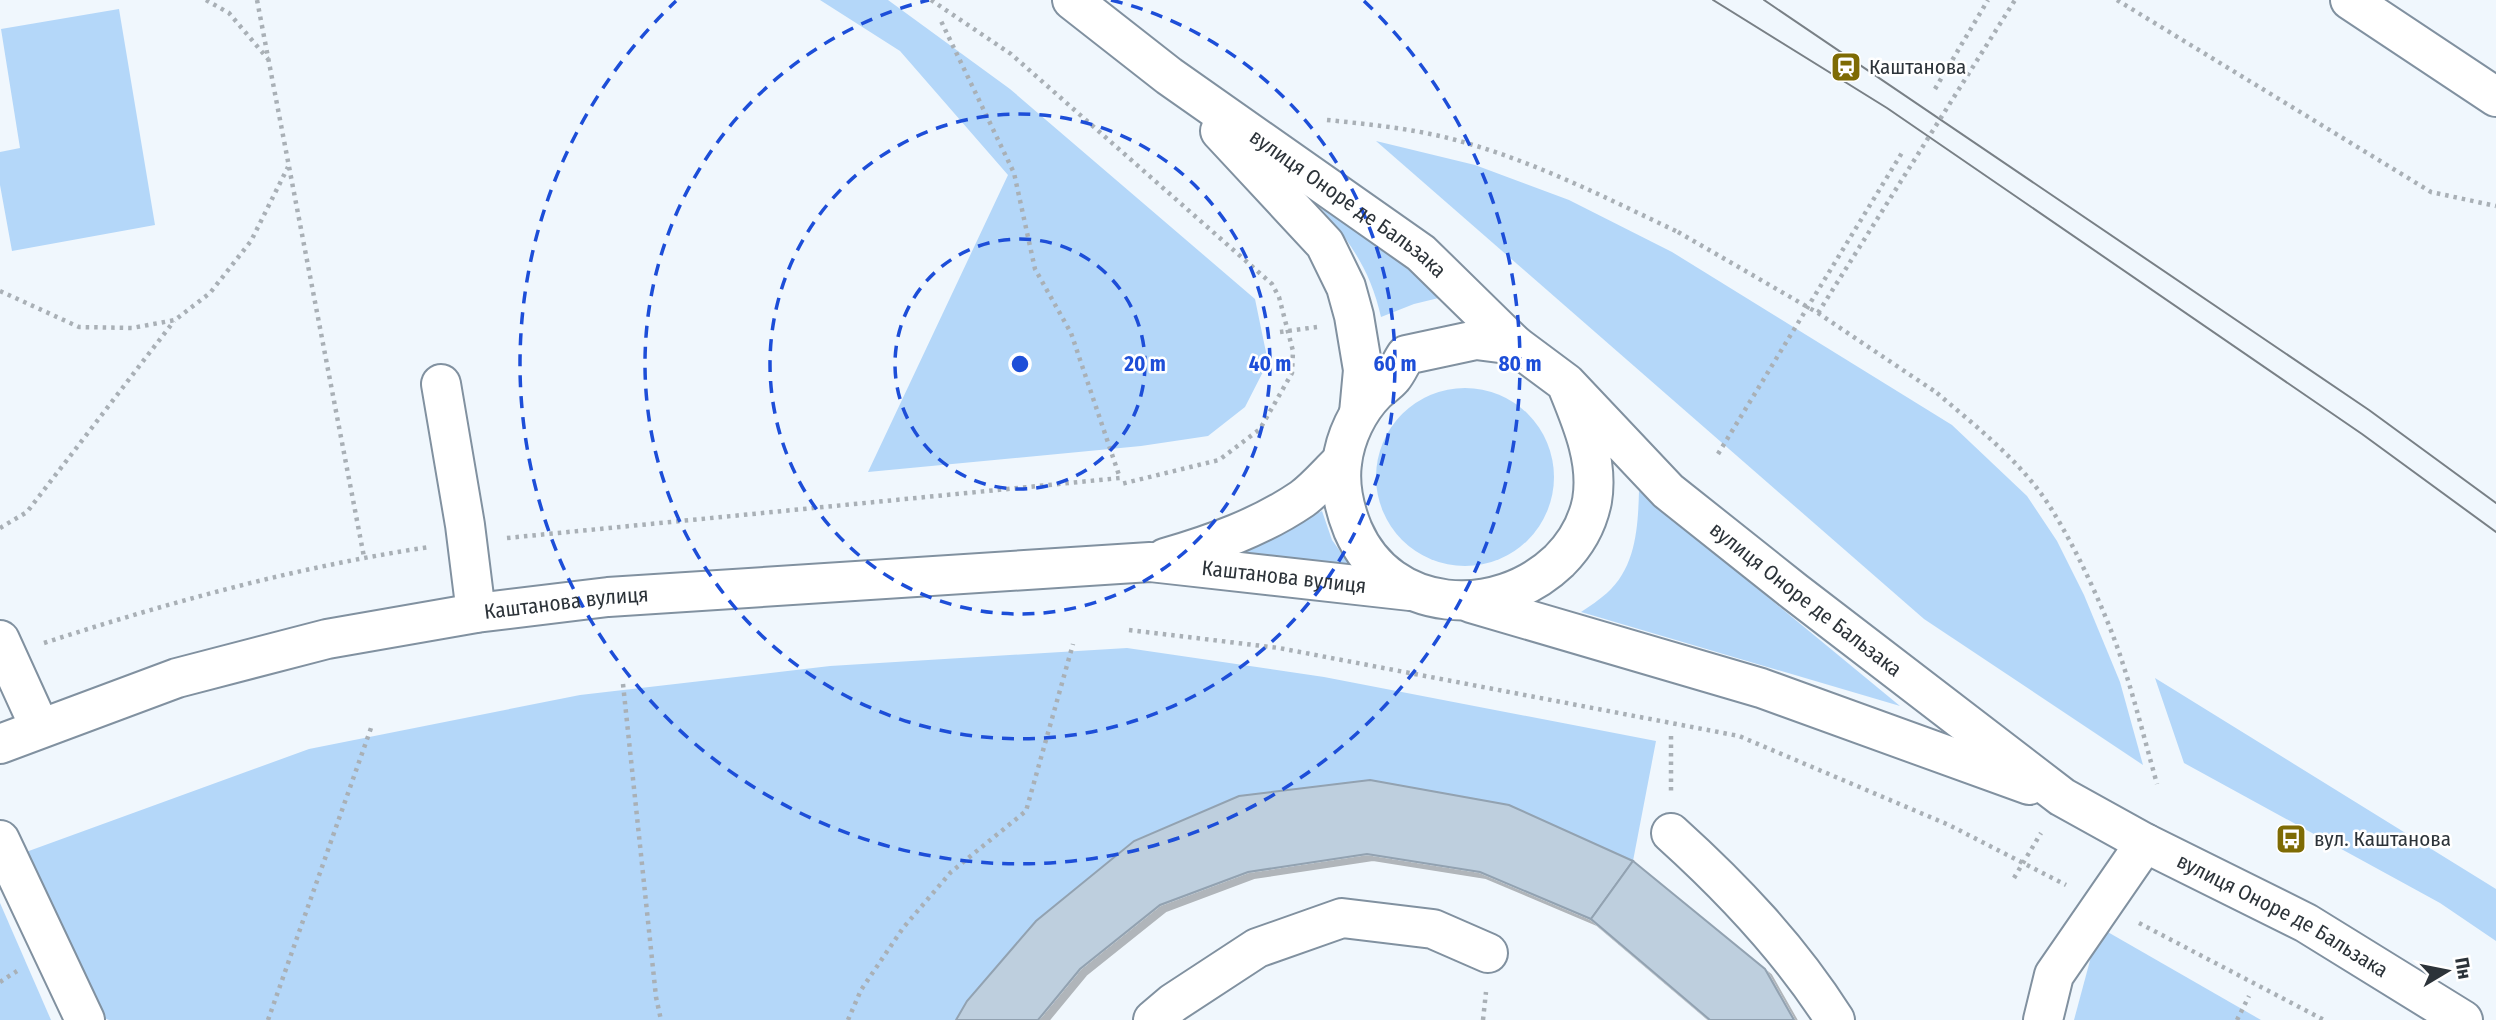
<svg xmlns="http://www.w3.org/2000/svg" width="2496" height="1020" viewBox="0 0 2496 1020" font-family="'Fira Sans Condensed',sans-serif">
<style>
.green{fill:#b4d7f9}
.building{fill:#becfde;stroke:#92a2b1;stroke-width:2;filter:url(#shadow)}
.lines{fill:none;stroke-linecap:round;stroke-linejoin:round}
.minor-casing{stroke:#8191a0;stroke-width:42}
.major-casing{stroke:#8191a0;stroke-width:42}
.path{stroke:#a9b0b6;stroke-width:4.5;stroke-dasharray:3.5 5;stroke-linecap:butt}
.minor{stroke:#fff;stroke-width:38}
.major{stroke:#fff;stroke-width:38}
.tram{stroke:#798086;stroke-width:2}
.path-bridge{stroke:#a9b0b6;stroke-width:4.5;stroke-dasharray:3.5 5;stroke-linecap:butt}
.ring{fill:none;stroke:#1d4ed8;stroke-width:3.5;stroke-dasharray:12 9}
.labels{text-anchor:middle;stroke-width:5;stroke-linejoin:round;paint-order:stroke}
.poi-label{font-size:21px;fill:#2c3339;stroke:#fff;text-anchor:start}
.street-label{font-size:21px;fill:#2c3339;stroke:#fff}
.centre{fill:#1d4ed8;stroke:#fff;stroke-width:3.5}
.ring-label{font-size:21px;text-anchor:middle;font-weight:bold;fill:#1d4ed8;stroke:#fff;stroke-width:5;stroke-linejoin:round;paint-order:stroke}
</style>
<defs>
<filter id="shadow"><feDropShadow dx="6" dy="6" stdDeviation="0" flood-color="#0004"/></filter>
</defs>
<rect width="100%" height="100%" fill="#f0f7fd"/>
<g class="green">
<polygon points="820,0 888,0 1010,89 1255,299 1268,362 1245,407 1208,436 1141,446 868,472 1008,175 900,51"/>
<polygon points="119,9 155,225 12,251 0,185 0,152 20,148 1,29"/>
<polygon points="1376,141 1475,165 1569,200 1672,252 1952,425 2027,496 2057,541 2084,595 2120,682 2143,765 1924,619"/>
<path d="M1298 183 1451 295 1414 304 1381 317C1368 258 1337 226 1298 183Z"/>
<circle cx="1465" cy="477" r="89"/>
<path d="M1639 491 1900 706 1581 612C1590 606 1599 600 1607 593 1636 567 1638 527 1639 491Z"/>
<polygon points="1322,511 1332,540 1350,565 1237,554"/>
<polygon points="1127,648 1324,677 1656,741 1633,861 1509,805 1370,780 1238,796 1133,841 1036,921 967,1001 956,1020 109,1020 104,1018 26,852 309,749 580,695 830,666"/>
<polygon points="2155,678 2496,889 2496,941 2440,903 2184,763"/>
<polygon points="0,903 51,1020 0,1020"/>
<polygon points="2099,927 2261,1020 2074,1020"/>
</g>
<g class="building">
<polygon points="1370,780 1509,805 1633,861 1591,919 1480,872 1367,854 1248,872 1160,905 1080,969 1038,1020 956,1020 967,1001 1036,921 1134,841 1239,796"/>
<polygon points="1633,861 1765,969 1794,1020 1710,1020 1591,919"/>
</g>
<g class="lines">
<g class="minor-casing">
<g id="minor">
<path id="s1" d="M1072 0 1169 76 1421 253 1515 345"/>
<polyline points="1220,131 1325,244 1346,287 1354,316 1363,370 1359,413"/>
<path id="s2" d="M1566 383C1581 420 1599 460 1592 501 1587 526 1576 544 1559 561 1497 620 1390 615 1353 530 1344 508 1339 486 1342 463 1345 437 1358 410 1376 392 1381 387 1388 383 1392 378 1398 371 1401 362 1406 355L1476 340 1515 345 1566 383 1668 491 1795 592 2062 797 2145 843 2306 923 2463 1020"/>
<polyline points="441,384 465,525 476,613"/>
<path d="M1165 558C1213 544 1261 527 1302 499 1316 489 1329 473 1342 461"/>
<polyline points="1471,603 1761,688 2029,785"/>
<polyline points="0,640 40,728"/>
<path id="s3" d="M0 744 177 678 327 639 476 613 608 597 1150 562 1410 591"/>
<path d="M1671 833C1733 889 1790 949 1835 1020"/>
<polyline points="0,840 85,1020"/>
<polyline points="1153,1020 1173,1003 1257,948 1342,918 1433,929 1488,953"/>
<polyline points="2043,1020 2054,975 2145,843"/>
</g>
</g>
<g class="major-casing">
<polyline id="major" points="2350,0 2496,97"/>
</g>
<g class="path">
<polyline points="206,0 229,13 268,59"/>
<polyline points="257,0 364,557"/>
<polyline points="931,0 1011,54 1272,284 1279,297 1293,351 1292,373 1260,429 1219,460 1121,484"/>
<polyline points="2117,0 2431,192 2496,206"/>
<polyline points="1935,89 1988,0"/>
<path d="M1327 120C1367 124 1406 128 1444 137 1526 157 1602 196 1678 232"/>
<polyline points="0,291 79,327 132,328 175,320 210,293 251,241 288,167"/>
<polyline points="1280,332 1317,327"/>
<path d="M1937 393C1978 428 2024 464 2052 510 2077 550 2105 611 2120 655 2134 697 2145 741 2157 784"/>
<polyline points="1718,454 1903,151"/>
<polyline points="0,528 27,512 174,321"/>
<polyline points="507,538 1120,478 1071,333 1035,269 1014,173 941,21"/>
<polyline points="1129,630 1279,648 1739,736 1949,825 2066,885"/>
<path d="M44 643C170 602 297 567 429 547"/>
<polyline points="623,684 656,997 661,1020"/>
<polyline points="1671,736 1671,793"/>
<polyline points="2014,878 2041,833"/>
<polyline points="2139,923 2324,1020"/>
<polyline points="0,982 17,971"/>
<polyline points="268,1020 371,728"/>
<polyline points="848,1020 861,990 903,928 951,872 1026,811 1073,644"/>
<polyline points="1483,1020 1486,992"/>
<polyline points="2237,1020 2249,996"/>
</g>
<use href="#minor" class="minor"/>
<use href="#major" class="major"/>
<g class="tram">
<polyline points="1713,0 1887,108 2362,434 2496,532"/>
<polyline points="1764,0 2369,410 2496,503"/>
</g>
<g class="path-bridge">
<polyline points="1678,232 1818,313 1937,393"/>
<polyline points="1818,313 2015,0"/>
</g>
</g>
<g class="ring">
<circle cx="1020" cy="364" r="125"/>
<circle cx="1020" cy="364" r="250"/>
<path d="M1111 0A375 375 0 1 1 929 0"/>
<path d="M1364 1A500 500 0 1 1 676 1"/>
</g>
<defs>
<g id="station-square" transform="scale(1.575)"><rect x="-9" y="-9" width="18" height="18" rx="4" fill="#7e6b04" stroke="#fff"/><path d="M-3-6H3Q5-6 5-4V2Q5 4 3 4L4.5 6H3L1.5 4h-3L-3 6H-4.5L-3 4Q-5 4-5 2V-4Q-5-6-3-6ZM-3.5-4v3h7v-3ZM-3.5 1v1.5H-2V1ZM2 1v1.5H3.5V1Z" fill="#fff"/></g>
<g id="bus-square" transform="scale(1.575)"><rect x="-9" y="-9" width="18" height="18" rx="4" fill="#7e6b04" stroke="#fff"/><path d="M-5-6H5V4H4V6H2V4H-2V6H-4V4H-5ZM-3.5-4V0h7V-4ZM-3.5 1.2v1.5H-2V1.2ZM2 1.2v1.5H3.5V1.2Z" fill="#fff"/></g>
</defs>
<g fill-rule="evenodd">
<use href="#station-square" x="1846" y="67"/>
<use href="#bus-square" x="2291" y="839"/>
</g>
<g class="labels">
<g class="poi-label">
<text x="1869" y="74">Каштанова</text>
<text x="2314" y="846">вул. Каштанова</text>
</g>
<g class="street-label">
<text dy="7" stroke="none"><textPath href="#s1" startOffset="343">вулиця Оноре де Бальзака</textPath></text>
<text dy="7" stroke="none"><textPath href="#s3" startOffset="1306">Каштанова вулиця</textPath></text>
<text dy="7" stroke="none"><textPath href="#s2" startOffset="1132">вулиця Оноре де Бальзака</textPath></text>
<text dy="7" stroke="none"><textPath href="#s3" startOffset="586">Каштанова вулиця</textPath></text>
<text dy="7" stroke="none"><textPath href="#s2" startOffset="1706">вулиця Оноре де Бальзака</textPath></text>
</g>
</g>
<circle cx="1020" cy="364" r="10" class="centre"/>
<g class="ring-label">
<text x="1145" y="371">20 m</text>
<text x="1270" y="371">40 m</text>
<text x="1395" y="371">60 m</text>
<text x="1520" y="371">80 m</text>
</g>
<g transform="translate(2447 971) rotate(80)" stroke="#ffffff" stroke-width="5" paint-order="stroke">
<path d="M0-5L12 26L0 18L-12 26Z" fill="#2c3339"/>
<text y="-10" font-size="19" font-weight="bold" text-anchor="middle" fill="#2c3339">Пн</text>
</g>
</svg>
